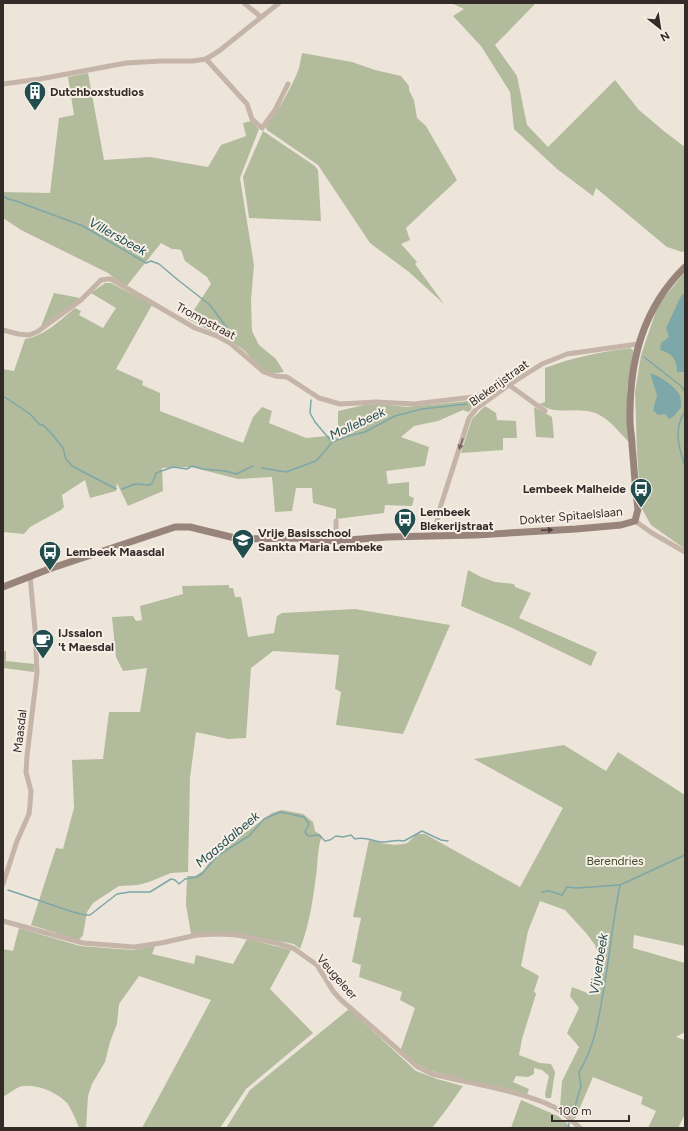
<svg xmlns="http://www.w3.org/2000/svg" width="688" height="1131" viewBox="0 0 688 1131" font-family="Figtree,sans-serif">
<style>
.green{fill:#b2bb9c}
.water{fill:#7da7a8}
.lines{fill:none;stroke-linecap:round;stroke-linejoin:round}
.stream{stroke:#7da7a8;stroke-width:1.5}
.street{stroke:#c5b5a8;stroke-width:5}
.secondary{stroke:#98847a;stroke-width:7}
.oneway{fill:#756961}
.oneway2{fill:#4c413c}
.labels{text-anchor:middle;stroke-width:4;stroke-linejoin:round;paint-order:stroke}
.poi-label{font-size:12px;font-weight:bold;fill:#332b27;stroke:#f7efe6;text-anchor:start}
.street-label{font-size:12px;fill:#332b27;stroke:#f7efe6}
.park-label{font-size:12px;fill:#434e2e;stroke:#f7efe6}
.water-label{font-size:13px;font-style:italic;fill:#224d4f;stroke:#f7efe6}
</style>
<rect width="100%" height="100%" fill="#eee5da"/>
<g class="green">
<polygon points="451,3 536,3 495,45 517,76 527,125 548,147 615,80 639,110 665,132 685,147 685,251 682,252 667,247 596,188 593,196 557,169 514,129 510,92 481,46 453,16 464,9"/>
<path d="M302 53 352 62 375 70 401 76 409 86V90L414 100 417 118 426 126 457 180 406 228 410 240 401 244 417 262 415 264 444 304 409 272 370 243 318 165 267 130 265 126C277 114 293 85 299 68 300 63 301 58 302 53Z"/>
<path d="M88 73 104 160 150 157 208 167 221 145 246 136 243 123 251 121 259 129 240 178 254 265 251 300 252 331 259 345 276 359 284 372C278 373 272 374 266 371 255 365 248 352 238 346 222 335 205 329 188 319L211 284 207 277 185 261 181 250 176 249H172L161 243 126 287 108 273 21 230 3 218V192L50 193 59 118 74 115 68 77Z"/>
<polygon points="263,131 315,166 318,170 321,221 249,218 243,177"/>
<polygon points="685,272 685,549 651,525 641,507 637,453 635,392 641,355 658,305"/>
<path d="M105 283H111L152 305 116 369 143 381 142 385 160 393V411L243 443 253 417 262 407 272 411 269 423 306 438 338 435V411L364 405 380 404 407 407 468 401H470L472 405 471 410 468 412 463 410 438 421 414 426 401 437 429 447 425 466 386 471 388 484 409 482V496L414 498 412 506 385 505 384 513 336 519V509L313 503 312 488H296L292 511 275 512 272 477 238 479 191 467 162 468 163 491 128 506 117 483 116 491 90 498 85 480 62 495 64 507 61 510 30 527 24 534 3 532V369L14 371 25 339C45 336 60 320 75 308L81 311 79 315 103 328 116 308 91 293Z"/>
<polygon points="54,293 80,298 40,329"/>
<path d="M630 348 633 350V353L627 390V413L629 442C617 430 605 413 587 411 569 408 556 415 539 404L545 402V368C573 357 601 352 630 348Z"/>
<polygon points="485,406 496,413 497,420 516,421 517,438 503,438 503,450 461,453 472,419"/>
<polygon points="534,407 552,417 554,438 536,437"/>
<polygon points="468,570 481,577 495,582 514,584 515,587 531,593 519,618 597,652 591,666 510,627 461,606"/>
<polygon points="229,585 229,588 233,588 235,597 241,597 248,637 274,633 277,616 282,613 355,609 450,625 403,734 336,725 341,692 335,689 339,655 273,651 251,668 246,738 228,739 196,732 190,778 188,872 171,873 149,882 138,885 119,886 93,903 87,912 83,935 79,940 31,925 56,848 63,849 74,808 72,760 103,759 109,712 140,712 147,668 123,671 116,657 112,617 133,616 136,621 142,620 140,606 183,594 182,586"/>
<polygon points="3,651 6,651 6,661 35,664 34,672 3,668"/>
<path d="M564 745 606 771 618 752 685 795V946L634 935 633 948 685 963V1032L676 1037 685 1040V1114L678 1128H648L656 1111 641 1104 643 1097 593 1077 575 1119 560 1107 562 1081 579 1047 567 1033 579 1008 570 996 572 987 590 994 602 967 595 945 586 933 565 910 540 901 528 931 521 966 539 976 534 991 536 994 522 1039 519 1055 540 1063 551 1064 555 1072 551 1098H546L545 1094 549 1076 542 1070 534 1068V1074L528 1077 516 1076 513 1082 529 1089 527 1095 431 1071 410 1060 401 1049 415 1008 400 1000 402 992 359 977 361 965 352 962 361 918 353 917 369 840C381 843 394 847 407 843 410 841 413 837 416 834H425L520 887 563 808 474 759Z"/>
<path d="M282 810 303 814 313 822 315 831 322 836C317 848 318 863 316 876 313 900 309 926 300 949L294 944 239 934H191L186 905 187 876H195L203 871 214 856 272 813Z"/>
<path d="M19 928 80 946 133 950 155 946 152 954 194 964 196 955 233 964 247 939 291 950 270 989 313 1033 246 1089 220 1128H142L211 1000 139 976 119 1004 117 1024 110 1042 105 1062 92 1084 88 1096 86 1128H79C76 1120 72 1110 67 1103 57 1092 34 1082 19 1087 13 1090 8 1094 3 1097V949L13 951Z"/>
<polygon points="349,1009 416,1071 437,1079 463,1086 446,1110 432,1128 226,1128 250,1090"/>
<polygon points="521,1100 558,1116 570,1126 570,1128 511,1128"/>
</g>
<g class="water">
<path d="M682 294 685 295V372H677C677 359 672 353 660 350L661 343 669 337 666 328Z"/>
<path d="M650 373C658 375 675 386 679 394 681 397 681 403 681 407L674 416 669 419 665 414 658 415 653 410 657 395Z"/>
<circle cx="599" cy="861" r="4.5"/>
</g>
<g class="lines">
<g class="stream">
<polyline points="3,196 8,199 16,201 83,226 146,263 151,261 159,264 178,280 210,305 227,328"/>
<polyline points="231,334 232,338"/>
<polyline points="644,357 681,386 685,392"/>
<polyline points="3,396 30,414 40,425 43,425 52,434 63,448 66,459 72,466 116,489"/>
<polyline points="311,400 310,413 315,422 332,442"/>
<path d="M685 412C672 430 680 449 685 467"/>
<polyline points="262,468 286,472 316,461 326,450 332,442 348,436 365,432 395,416 422,409 467,404"/>
<polyline points="122,489 135,484 150,485 153,482 156,473 173,467 187,469 192,466 203,469 225,471 236,474 253,466"/>
<path d="M8 890 73 912 85 915H90L117 894 130 892H150L171 879 175 880 179 884 185 879 197 877 202 874 217 856 249 836 264 819 280 812 304 817 309 824 305 832 308 836 319 835 325 841 330 840 336 836 343 837 351 835 355 839C364 836 373 841 381 842 389 842 397 839 404 841L422 831 441 840 448 841"/>
<polyline points="542,892 549,891 562,895 567,887 577,888 620,885"/>
<path d="M573 1113 581 1086 579 1072C595 1047 599 1016 604 988 610 953 613 919 620 885L685 855"/>
<polyline points="568,1128 569,1123"/>
</g>
<g class="street">
<polyline points="244,3 261,17"/>
<polyline points="206,59 247,104 252,119 262,128 275,110 288,84"/>
<polyline points="3,84 40,79 126,63 161,61 193,61 206,59 219,51 279,3"/>
<polyline points="3,330 18,334 29,335 37,332 81,300 101,280 108,279 111,279 195,328 217,336 230,343 264,372 275,376 287,377 319,398 340,404 376,402 414,404 473,397 509,385"/>
<polyline points="509,385 545,411"/>
<polyline points="336,521 336,541"/>
<polyline points="635,521 652,533 685,552"/>
<polyline points="433,536 441,505 469,418 477,408 509,385 542,364 567,354 638,344"/>
<polyline points="3,884 17,841 29,814 30,805 31,791 26,772 27,756 37,673 35,629 30,576"/>
<path d="M3 921 83 943 134 947 161 943 197 935 218 934 237 935 276 943 293 948 317 965 333 991 340 999 418 1067 432 1074 445 1077C479 1085 523 1092 554 1107 564 1112 572 1121 580 1128"/>
</g>
<path class="secondary" d="M3 587 49 569 175 527H190L235 538 248 539 292 538 336 541 387 537 476 535 576 529 621 525 635 521 638 509C635 487 634 466 632 445 632 437 630 429 630 421 629 362 642 309 685 267"/>
</g>
<defs><path id="oneway-solid" d="M-6-.8H1V-3.2L6.5 0L1 3.2V.8H-6Z"/></defs>
<use class="oneway" href="#oneway-solid" transform="translate(461 444) rotate(109)"/>
<use class="oneway2" href="#oneway-solid" transform="translate(547 530) rotate(-3)"/>
<defs>
<g id="building-pin" transform="scale(1.15)"><path d="M0 17L-7.5 6A9.5 9.5 0 1 1 7.5 6Z" fill="#224d4f" stroke="#f7efe6"/><path d="M-4-6H4V6H1V3H-1V6H-4ZM-2.5-4.3h1.7v1.8h-1.7ZM.8-4.3h1.7v1.8H.8ZM-2.5-1h1.7V.8h-1.7ZM.8-1h1.7V.8H.8Z" fill="#fff"/></g>
<g id="bus-pin" transform="scale(1.15)"><path d="M0 17L-7.5 6A9.5 9.5 0 1 1 7.5 6Z" fill="#224d4f" stroke="#f7efe6"/><path d="M-5-6H5V4H4V6H2V4H-2V6H-4V4H-5ZM-3.5-4V0h7V-4ZM-3.5 1.2v1.5H-2V1.2ZM2 1.2v1.5H3.5V1.2Z" fill="#fff"/></g>
<g id="school-pin" transform="scale(1.15)"><path d="M0 17L-7.5 6A9.5 9.5 0 1 1 7.5 6Z" fill="#224d4f" stroke="#f7efe6"/><path d="M0-5L7-2L0 1L-7-2ZM-4 1L0 2.5L4 1V4Q0 6-4 4Z" fill="#fff"/></g>
<g id="cafe-pin" transform="scale(1.15)"><path d="M0 17L-7.5 6A9.5 9.5 0 1 1 7.5 6Z" fill="#224d4f" stroke="#f7efe6"/><path d="M-5.5-4.5H6V0H3Q3 3.5 0 3.5H-2.5Q-5.5 3.5-5.5 0ZM3-3.2v2h1.7v-2ZM-6 4.5H4V6H-6Z" fill="#fff"/></g>
</defs>
<g fill-rule="evenodd">
<use href="#building-pin" x="35" y="92"/>
<use href="#bus-pin" x="641" y="489"/>
<use href="#bus-pin" x="405" y="519"/>
<use href="#school-pin" x="243" y="540"/>
<use href="#bus-pin" x="50" y="552"/>
<use href="#cafe-pin" x="43" y="640"/>
</g>
<g class="labels">
<g class="poi-label">
<text x="50" y="96">Dutchboxstudios</text>
<text x="626" y="493" text-anchor="end">Lembeek Malheide</text>
<text x="420" y="516">Lembeek<tspan x="420" dy="14">Blekerijstraat</tspan></text>
<text x="258" y="537">Vrije Basisschool<tspan x="258" dy="14">Sankta Maria Lembeke</tspan></text>
<text x="66" y="556">Lembeek Maasdal</text>
<text x="58" y="637">IJssalon<tspan x="58" dy="14">'t Maesdal</tspan></text>
</g>
<g class="street-label">
<text transform="translate(206 321) rotate(28)" y="4">Trompstraat</text>
<text transform="translate(499 383) rotate(-36)" y="4">Blekerijstraat</text>
<text transform="translate(571 516) rotate(-5)" y="4">Dokter Spitaelslaan</text>
<text transform="translate(20 731) rotate(-83)" y="4">Maasdal</text>
<text transform="translate(337 977) rotate(49)" y="4">Veugeleer</text>
</g>
<g class="park-label">
<text x="615" y="865">Berendries</text>
</g>
<g class="water-label">
<text transform="translate(118 236) rotate(29)" y="5">Villersbeek</text>
<text transform="translate(357 423) rotate(-25)" y="5">Mollebeek</text>
<text transform="translate(227 839) rotate(-40)" y="5">Maasdalbeek</text>
<text transform="translate(598 964) rotate(-81)" y="5">Vijverbeek</text>
</g>
</g>
<rect width="688" height="1131" fill="none" stroke="#332b27" stroke-width="8"/>
<g transform="translate(660 28) rotate(150)" stroke="#f7efe6" stroke-width="3" paint-order="stroke">
<path d="M0-3L7 15L0 10L-7 15Z" fill="#332b27"/>
<text y="-6" font-size="11" font-weight="bold" text-anchor="middle" fill="#332b27">N</text>
</g>
<path d="M552 1115v6h77v-6" fill="none" stroke="#332b27" stroke-width="2"/>
<text x="558" y="1115" font-size="12" fill="#332b27" stroke="#f7efe6" stroke-width="3" paint-order="stroke">100 m</text>
</svg>
